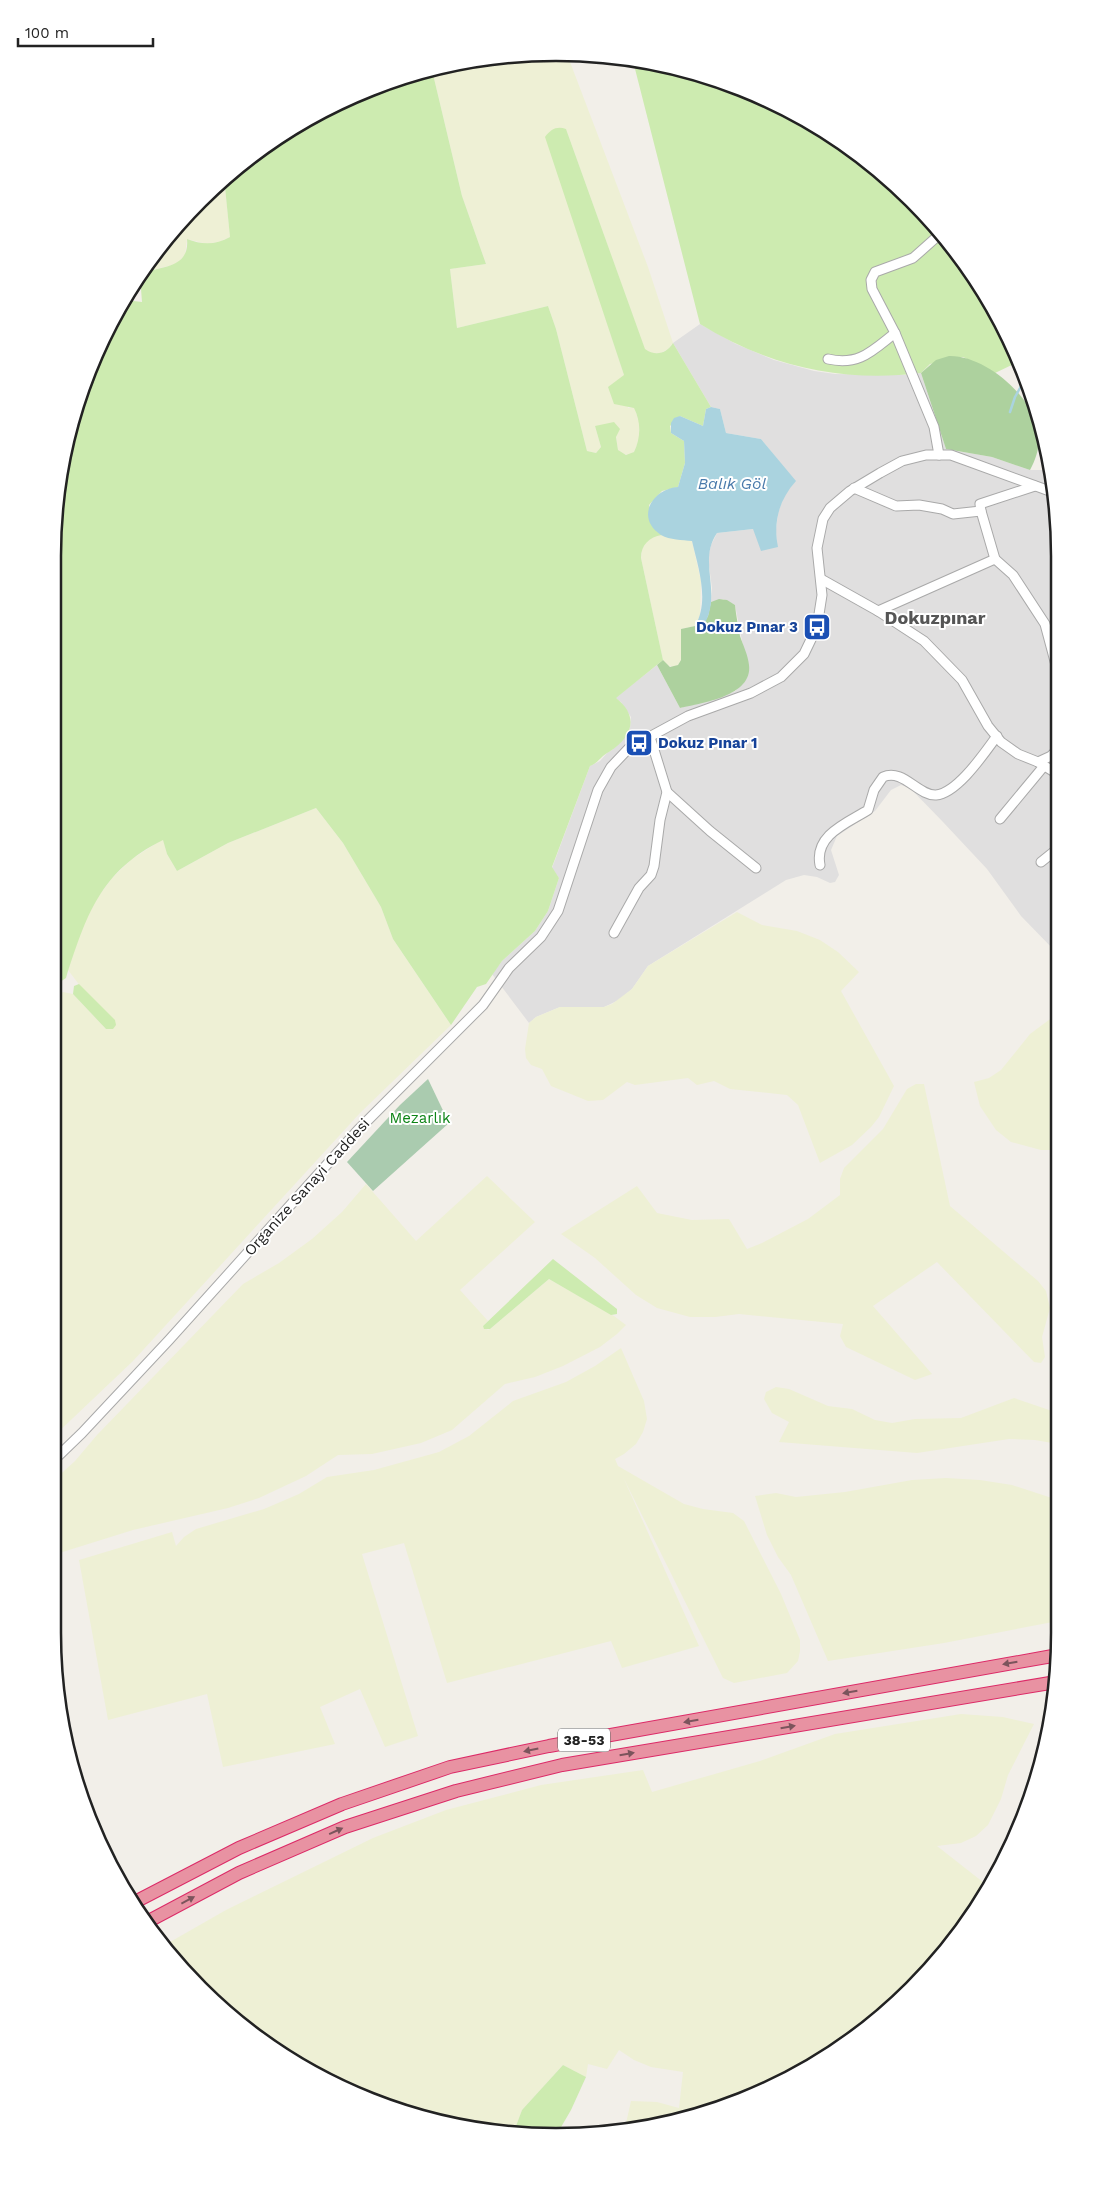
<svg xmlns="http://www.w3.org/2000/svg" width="1112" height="2189" viewBox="0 0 1112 2189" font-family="'Work Sans',sans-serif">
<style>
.residential{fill:#e0dfdf}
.farmland{fill:#eef0d5}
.grass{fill:#cdebb0}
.forest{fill:#add19e}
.cemetery{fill:#aacbaf}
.water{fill:#aad3df}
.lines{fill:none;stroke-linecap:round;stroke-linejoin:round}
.stream{stroke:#aad3df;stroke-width:2.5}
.minor-casing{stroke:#a9a9a9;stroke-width:11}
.highway-casing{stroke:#dc2a67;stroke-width:14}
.minor{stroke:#fff;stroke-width:9}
.highway{stroke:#e892a2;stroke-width:12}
.oneway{fill:#7b545c}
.labels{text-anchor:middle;stroke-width:4;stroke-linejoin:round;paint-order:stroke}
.shield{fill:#fff;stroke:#646464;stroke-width:1}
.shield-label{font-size:14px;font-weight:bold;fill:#222}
.transit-label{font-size:15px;font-weight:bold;fill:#164399;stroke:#fff;text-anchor:end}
.park-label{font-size:15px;fill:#0c8416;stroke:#fff}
.street-label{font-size:15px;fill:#222;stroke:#fff}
.water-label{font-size:16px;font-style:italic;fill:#4a7aab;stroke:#fff}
.quarter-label{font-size:18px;font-weight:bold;fill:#555;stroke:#fff}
.rim{fill:none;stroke:#222;stroke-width:2.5}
</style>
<rect width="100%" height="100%" fill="#f2efe9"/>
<polygon class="residential" points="700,324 736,344 774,360 814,371 835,374 904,375 921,373 946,449 992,457 1030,470 1050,470 1055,491 1056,952 1021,916 987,869 943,822 910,788 901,785 891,790 875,811 837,836 831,850 839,875 835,882 830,883 817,877 804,875 786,880 648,966 632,989 619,1000 604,1007 560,1007 536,1017 529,1023 492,974 502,961 535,931 548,911 559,878 552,868 590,766 600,761 607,753 612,750 630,728 631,717 621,702 615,698 657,665 680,708 736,691 743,646 735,605 723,599 711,602 712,588 708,558 711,545 717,533 753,529 777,547 776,530 778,513 784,496 795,481 761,439 726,433 720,409 711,407 673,343"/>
<g class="farmland">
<polygon points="567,54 648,267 673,343 668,349 661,353 652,353 645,350 566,129 602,307 624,375 628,408 634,407 639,421 639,440 634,452 629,455 623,454 618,450 616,436 595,426 601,447 596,453 587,451 556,329 548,306 457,328 450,269 486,264 462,196 432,70 490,57"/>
<polygon points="224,177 230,237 219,242 207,244 187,239 185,255 177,264 143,272 156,250"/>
<polygon points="662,535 692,541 701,581 700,615 695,626 681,629 681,660 678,665 673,667 667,665 663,660 641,558 642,549 646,542 653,537"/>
<polygon points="316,808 343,843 381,907 393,939 451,1025 360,1113 133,1361 53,1437 53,998 63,992 73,994 106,1029 113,1029 68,970 82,926 95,901 112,878 132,859 163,839 167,854 177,871 228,843"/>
<polygon points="737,912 762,925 797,931 820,940 838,952 859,972 841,991 894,1086 879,1117 871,1127 852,1145 820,1163 798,1105 787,1095 730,1089 714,1081 697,1085 688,1078 635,1085 627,1082 603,1100 588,1101 551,1086 542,1069 531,1065 526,1058 525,1049 529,1023 536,1017 560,1007 604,1007 612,1004 632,989 648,966"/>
<polygon points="1057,1014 1057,1150 1041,1150 1011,1142 996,1130 980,1106 974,1082 989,1078 1001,1070 1030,1034"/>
<polygon points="916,1084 924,1084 950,1206 1038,1281 1046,1291 1050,1308 1042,1337 1045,1357 1041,1363 1034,1362 937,1262 873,1306 932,1374 915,1380 846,1347 840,1336 843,1324 739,1314 715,1317 690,1317 657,1308 636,1295 595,1258 561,1234 637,1186 657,1213 692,1220 729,1219 747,1249 762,1243 808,1219 840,1195 840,1179 844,1168 883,1129 907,1089"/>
<polygon points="487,1176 535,1222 460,1290 488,1321 483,1326 488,1330 490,1329 549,1279 614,1316 626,1325 617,1334 600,1347 563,1366 535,1377 505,1384 452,1430 421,1443 372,1454 338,1455 306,1476 259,1498 228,1508 133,1530 53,1555 53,1481 75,1461 97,1435 243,1284 279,1263 312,1239 342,1212 366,1184 416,1241"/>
<polygon points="621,1348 644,1401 647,1419 643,1432 636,1444 624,1454 615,1459 618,1466 684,1504 703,1509 733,1513 744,1521 781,1594 800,1640 800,1651 798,1661 787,1673 734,1683 723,1678 623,1477 699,1646 622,1668 611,1641 447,1683 404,1543 362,1554 418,1736 385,1747 360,1689 320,1707 335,1744 223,1767 207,1694 108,1720 79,1560 172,1532 176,1546 184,1537 196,1529 264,1509 299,1494 327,1477 374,1470 439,1452 469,1436 513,1401 566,1382 595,1366"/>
<polygon points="776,1387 789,1389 828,1406 852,1409 875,1420 892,1423 915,1419 961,1418 1014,1398 1058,1413 1058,1444 1035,1440 1009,1439 917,1453 779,1442 789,1422 772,1413 764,1399 766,1392"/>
<polygon points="946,1478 980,1480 1012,1485 1058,1500 1058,1621 944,1643 828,1661 791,1575 778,1557 767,1535 755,1496 776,1493 796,1497 845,1492 912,1480"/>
<polygon points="961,1714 1003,1717 1034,1724 1008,1775 1001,1799 988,1825 976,1836 961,1843 937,1846 988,1886 991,1884 974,1913 912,1989 836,2051 778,2085 687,2119 624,2132 631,2101 657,2102 679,2108 683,2072 651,2067 634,2060 619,2050 607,2069 588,2064 586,2077 563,2065 522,2110 513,2134 457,2127 363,2098 277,2052 224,2011 163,1946 226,1910 373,1838 446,1810 541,1785 643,1770 652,1792 760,1761 835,1734"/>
</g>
<g class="grass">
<path d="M633 61 686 70 778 104 863 157 956 250 1020 361 995 373 963 357 930 364 921 373C842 383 768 366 700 324Z"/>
<path d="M432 70 462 196 486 264 450 269 457 328 548 306 556 329 587 451 596 453 601 447 595 426 614 422 620 429 616 437 618 450 626 455 634 452C641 437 641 422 634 408L614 404 608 387 624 375 545 137C551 129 557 126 566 129L645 349C656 357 667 353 673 343L711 407 706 409 703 426 680 416 670 426 671 433 684 441 685 463 678 487 662 491 649 505 652 524 662 535C649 537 641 545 641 558L663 660 616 698C640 717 632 737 609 752 601 756 598 763 590 766L552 867 559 878 548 911 535 931 502 961 486 984 477 987 451 1025 393 939 381 907 343 843 316 808 228 843 177 871 167 854 163 840C100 871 86 916 66 978L60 982 53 981 54 523 70 426 104 334 125 300 142 302 140 276 143 272C163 267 190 267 187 239 202 245 216 245 230 237L224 177 244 163 261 159 260 152 304 120 394 79Z"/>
<polygon points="79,984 115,1020 116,1025 113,1029 106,1029 73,994 74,986"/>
<polygon points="553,1259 617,1309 617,1314 611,1315 549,1279 490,1329 484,1329 483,1326"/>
<polygon points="563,2065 586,2077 571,2110 557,2134 513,2134 522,2110"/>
</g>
<g class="forest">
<path d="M949 356C984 355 1030 394 1038 428 1041 443 1037 457 1030 470L992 457 946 449 921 373 936 360Z"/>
<path d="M719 599 727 600 735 605C736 615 738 626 740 636 743 645 748 655 749 665 753 696 702 703 680 708L657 665 663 660 670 667 678 665 681 660V629L695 626 699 631 708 616 711 602Z"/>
</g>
<polygon class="cemetery" points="428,1079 449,1123 373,1191 347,1162 400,1105"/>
<path class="water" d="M711 407 720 409 726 433 761 439 796 481C779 500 773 522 778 547L761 551 753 529 717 533C696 564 726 596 700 631L695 626C710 601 698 567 692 541 682 540 670 540 661 535 635 518 652 489 678 487L685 463 684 441 671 433V423L674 418 680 416 703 426 706 409Z"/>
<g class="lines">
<polyline class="stream" points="1010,412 1015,397 1025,379"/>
<g class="minor-casing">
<g id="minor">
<path d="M828 359C859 366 872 351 895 333"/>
<polyline points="939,455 934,427 895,333 872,289 871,280 875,272 913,258 940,234"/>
<polyline points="1035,486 980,504 981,511 995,559 1013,575 1045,624 1056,665"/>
<polyline points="854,488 896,506 919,505 942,509 953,514 981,511"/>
<polyline points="821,579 878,611 924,641 962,680 988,726 1001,742 1018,754 1038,762 1056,773"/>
<polyline points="878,611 995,559"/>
<polyline points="1038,762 1051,756 1056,751"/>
<polyline points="667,792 710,831 756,868"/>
<polyline points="1000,819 1044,766"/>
<polyline points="1041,862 1056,850"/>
<path d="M820 865C814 835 847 823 868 810L874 790 883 777C903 768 918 796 936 795 958 793 985 752 997 736"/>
<polyline points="614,933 639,888 651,875 654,866 660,820 667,792 650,737"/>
<polyline points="53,1461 82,1433 169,1340 358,1130 483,1005 509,968 541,937 558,911 598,790 611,767 629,748 688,716 751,693 781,677 804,654 817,627 822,595 817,548 823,519 830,508 850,491 880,473 902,461 926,455 951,455 1055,493"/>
</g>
</g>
<g class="highway-casing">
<g id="highway">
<polyline points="133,1903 239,1848 342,1804 450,1767 549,1746 1058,1655"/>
<polyline points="145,1923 239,1873 345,1827 456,1791 562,1765 1056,1682"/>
</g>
</g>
<use href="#minor" class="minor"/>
<use href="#highway" class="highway"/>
</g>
<defs><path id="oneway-solid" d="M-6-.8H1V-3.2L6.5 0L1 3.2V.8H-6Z" transform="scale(1.25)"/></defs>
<g class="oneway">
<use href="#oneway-solid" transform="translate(1010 1663) rotate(170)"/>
<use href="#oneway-solid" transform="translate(850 1692) rotate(170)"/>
<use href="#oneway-solid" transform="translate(691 1721) rotate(170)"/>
<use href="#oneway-solid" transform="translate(788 1727) rotate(-10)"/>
<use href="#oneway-solid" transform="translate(531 1750) rotate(168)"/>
<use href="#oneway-solid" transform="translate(627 1754) rotate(-10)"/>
<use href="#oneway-solid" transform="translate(336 1831) rotate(-24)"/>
<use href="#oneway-solid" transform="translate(188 1900) rotate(-28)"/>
</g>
<defs>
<g id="bus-square" transform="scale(1.4375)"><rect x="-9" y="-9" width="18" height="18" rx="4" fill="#1a4fb4" stroke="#fff"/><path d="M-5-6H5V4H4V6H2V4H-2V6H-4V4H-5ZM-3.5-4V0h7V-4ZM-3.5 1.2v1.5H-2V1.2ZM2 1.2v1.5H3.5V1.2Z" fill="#fff"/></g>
</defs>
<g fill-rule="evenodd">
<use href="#bus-square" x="817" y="627"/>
<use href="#bus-square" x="639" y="743"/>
</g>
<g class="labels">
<rect class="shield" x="558" y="1728.5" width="52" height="23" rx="4"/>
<g class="shield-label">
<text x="584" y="1745">38-53</text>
</g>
<g class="transit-label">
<text x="798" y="632">Dokuz Pınar 3</text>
<text x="658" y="748" text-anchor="start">Dokuz Pınar 1</text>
</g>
<g class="park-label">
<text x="420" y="1123">Mezarlık</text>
</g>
<g class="street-label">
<text transform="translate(307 1187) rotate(-48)" y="5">Organize Sanayi Caddesi</text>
</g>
<g class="water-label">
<text x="732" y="489">Balık Göl</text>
</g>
<g class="quarter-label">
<text x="935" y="624">Dokuzpınar</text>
</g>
</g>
<path d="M0 0H1112V2189H0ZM556 61H556A495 495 0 0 1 1051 556V1633A495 495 0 0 1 556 2128H556A495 495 0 0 1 61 1633V556A495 495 0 0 1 556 61Z" fill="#fff" fill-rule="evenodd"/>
<path class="rim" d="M556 61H556A495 495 0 0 1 1051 556V1633A495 495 0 0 1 556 2128H556A495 495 0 0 1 61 1633V556A495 495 0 0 1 556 61Z"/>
<path d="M18 38v8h135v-8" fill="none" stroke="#222222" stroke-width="2.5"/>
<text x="25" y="38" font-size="15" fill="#222222" stroke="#ffffff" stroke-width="4" paint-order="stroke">100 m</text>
</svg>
